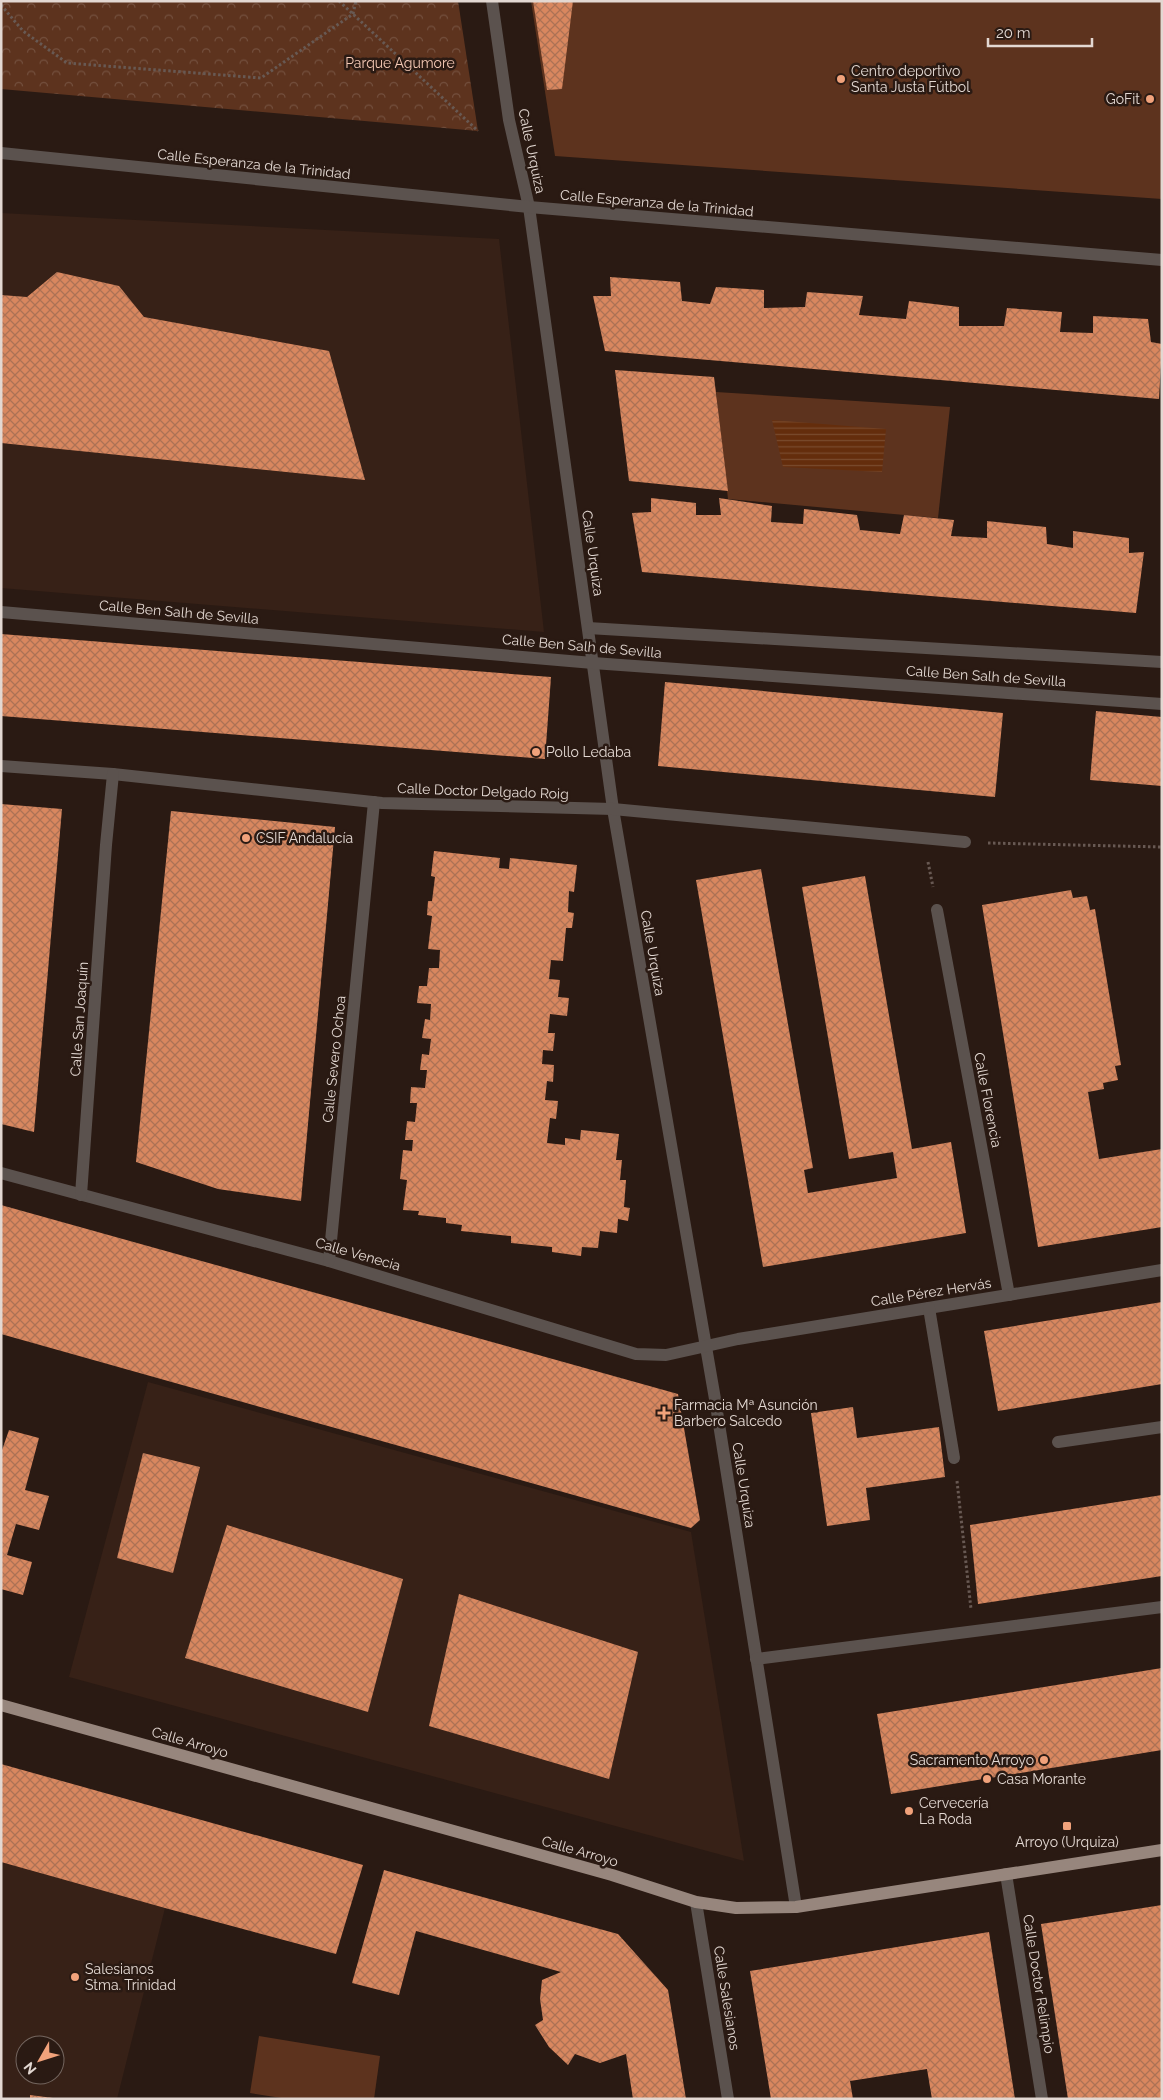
<svg xmlns="http://www.w3.org/2000/svg" width="1163" height="2100" viewBox="0 0 1163 2100" font-family="Raleway,sans-serif">
<style>
.built{fill:#372117;fill-rule:evenodd}
.green{fill:#5d331e}
.forest{fill:url(#forest-crowns)}
.water{fill:url(#water-rules)}
.building{fill:url(#building-cross-hatch)}
.lines{fill:none;stroke-linecap:round;stroke-linejoin:round}
.path{stroke:#685953;stroke-width:3;stroke-dasharray:2.5 2.5;stroke-linecap:butt}
.minor{stroke:#5b524e;stroke-width:12}
.major{stroke:#97867d;stroke-width:12}
.poi-dot{fill:#f1a27b;stroke:#2a1a13;stroke-width:2}
.labels{text-anchor:middle;stroke-width:5;stroke-linejoin:round;paint-order:stroke}
.park-label{font-size:14px;fill:#f5c9b5;stroke:#2a1a13}
.poi-label{font-size:14px;fill:#e3d8d2;stroke:#2a1a13;text-anchor:start}
.street-label{font-size:14px;fill:#e3d8d2;stroke:#2a1a13}
</style>
<defs>
<pattern id="forest-crowns" width="20" height="18" patternUnits="userSpaceOnUse" patternTransform="scale(1.25)"><rect width="20" height="18" fill="#5d331e"/><path d="M2 6a3 3 0 1 1 6 0M12 15a3 3 0 1 1 6 0" fill="none" stroke="#74503e"/></pattern>
<pattern id="water-rules" width="6" height="5" patternUnits="userSpaceOnUse" patternTransform="scale(1.25)"><rect width="6" height="5" fill="#642d0c"/><path d="M0 2.5h6" fill="none" stroke="#7a4b2e"/></pattern>
<pattern id="building-cross-hatch" width="8" height="8" patternUnits="userSpaceOnUse" patternTransform="scale(1.25)"><rect width="8" height="8" fill="#d8875f"/><path d="M0 0l8 8M0 8l8-8" fill="none" stroke="#ac7255"/></pattern>
</defs>
<rect width="100%" height="100%" fill="#2a1a13"/>
<g class="built">
<polygon points="1,213 499,239 544,632 1,588"/>
<polygon points="148,1382 691,1532 744,1861 69,1677"/>
<path d="M1 1862 165 1908 117 2099H1ZM25 2045H55V2075H25Z"/>
</g>
<g class="green">
<polygon points="531,1 1162,1 1162,199 555,156"/>
<polygon points="716,392 950,407 938,518 728,499"/>
<polygon points="259,2036 380,2056 374,2099 288,2099 250,2093"/>
</g>
<polygon class="forest" points="1,1 458,1 478,131 1,89"/>
<polygon class="water" points="772,420 886,429 882,472 783,467"/>
<g class="building">
<polygon points="533,1 573,1 562,89 547,90"/>
<polygon points="57,272 119,286 144,317 329,351 365,480 1,443 1,295 27,297"/>
<polygon points="610,277 680,282 682,301 710,304 716,287 764,290 764,308 805,307 807,292 863,296 859,315 906,319 909,301 959,307 959,326 1004,326 1007,308 1062,312 1060,332 1093,333 1093,316 1148,319 1151,342 1162,344 1159,399 605,351 593,296 611,296"/>
<polygon points="615,370 714,377 728,491 629,481"/>
<polygon points="651,498 696,503 696,515 721,515 719,498 772,506 771,522 803,524 804,509 857,515 860,530 900,534 904,515 954,520 951,536 987,538 987,521 1046,527 1047,544 1073,548 1073,531 1129,538 1129,553 1144,552 1136,613 642,572 632,513 651,512"/>
<polygon points="1,634 551,677 545,759 1,716"/>
<polygon points="665,682 1003,713 995,797 658,766"/>
<polygon points="1096,711 1162,717 1162,786 1090,780"/>
<polygon points="1,804 62,809 34,1132 1,1124"/>
<polygon points="171,811 335,827 301,1201 218,1189 136,1162"/>
<polygon points="434,851 500,858 499,868 509,869 510,858 577,865 574,892 569,891 568,912 574,913 572,928 566,928 563,961 551,960 549,979 560,980 558,997 569,998 567,1016 550,1014 548,1033 555,1033 553,1051 543,1050 542,1064 554,1065 553,1082 547,1081 545,1100 558,1101 556,1119 550,1118 547,1143 565,1145 565,1138 580,1140 581,1130 619,1134 616,1160 622,1160 620,1180 626,1180 624,1207 630,1208 628,1221 618,1219 617,1233 600,1231 598,1248 582,1247 581,1256 552,1252 552,1247 511,1243 511,1236 461,1231 462,1225 446,1223 446,1218 418,1215 419,1211 403,1210 407,1180 400,1179 403,1150 412,1151 413,1140 405,1140 407,1121 415,1122 417,1103 410,1103 411,1087 425,1088 427,1070 420,1070 422,1054 429,1055 431,1039 422,1038 425,1019 430,1020 431,1004 417,1003 419,986 427,986 429,968 439,968 440,950 428,949 432,916 427,915 428,901 432,901 435,877 431,876"/>
<polygon points="761,869 813,1168 804,1170 808,1193 897,1178 893,1152 849,1159 802,887 865,876 912,1149 951,1142 966,1233 763,1267 696,880"/>
<polygon points="1071,890 1073,898 1087,896 1090,910 1095,909 1121,1065 1115,1066 1118,1080 1103,1083 1104,1089 1088,1092 1099,1159 1162,1149 1162,1227 1038,1247 982,905"/>
<polygon points="1,1205 678,1394 700,1520 691,1528 1,1334"/>
<polygon points="1162,1302 1162,1384 998,1411 984,1331"/>
<polygon points="853,1407 857,1438 939,1427 945,1477 866,1488 870,1520 827,1526 811,1413"/>
<polygon points="9,1430 39,1438 25,1490 49,1496 39,1530 16,1524 7,1555 32,1562 23,1595 1,1589 1,1453"/>
<polygon points="143,1453 200,1467 173,1573 117,1558"/>
<polygon points="1162,1495 1162,1576 978,1604 970,1525"/>
<polygon points="227,1525 403,1579 368,1712 185,1658"/>
<polygon points="459,1594 638,1652 609,1779 429,1726"/>
<polygon points="1162,1668 1162,1750 891,1794 877,1714"/>
<polygon points="1,1764 363,1865 336,1954 165,1908 1,1862"/>
<polygon points="384,1870 618,1934 668,1990 686,2099 633,2099 626,2054 600,2063 575,2054 568,2065 549,2047 535,2025 543,2020 540,1999 542,1980 561,1972 416,1931 399,1995 352,1983"/>
<polygon points="1162,1905 1162,2099 1068,2099 1041,1924"/>
<polygon points="989,1932 1015,2099 932,2099 927,2069 850,2081 853,2099 771,2099 750,1971"/>
<polygon points="30,2095 53,2098 53,2099 30,2099"/>
</g>
<g class="lines">
<g class="path">
<polyline points="339,1 478,131"/>
<polyline points="1,5 23,31 67,63 261,78 353,14 356,1"/>
<polyline points="988,843 1162,847"/>
<polyline points="928,862 933,887"/>
<polyline points="957,1481 971,1609"/>
</g>
<g class="minor">
<polyline points="492,1 509,120 529,207 613,809 715,1399 796,1907"/>
<polyline points="1,153 529,207 1162,260"/>
<polyline points="1,612 593,663 1162,704"/>
<polyline points="588,628 1162,662"/>
<polyline points="1,766 113,774 382,803 613,809 965,842"/>
<polyline points="937,910 1009,1295"/>
<polyline points="1,1173 329,1261 636,1354 666,1355 738,1339 1162,1270"/>
<polyline points="81,1195 106,845 113,774"/>
<polyline points="329,1261 374,802"/>
<polyline points="929,1308 954,1458"/>
<polyline points="1058,1442 1162,1427"/>
<polyline points="756,1659 1162,1607"/>
<polyline points="1006,1874 1042,2099"/>
<polyline points="696,1902 728,2099"/>
</g>
<polyline class="major" points="1,1705 612,1875 696,1902 736,1908 796,1907 1162,1850"/>
</g>
<g class="poi-dot">
<circle cx="841" cy="79" r="5"/>
<circle cx="1150" cy="99" r="5"/>
<circle cx="536" cy="752" r="5"/>
<circle cx="246" cy="838" r="5"/>
<path d="M661.5 1405.5h5v5h5v5h-5v5h-5v-5h-5v-5h5z"/>
<circle cx="1044" cy="1760" r="5"/>
<circle cx="987" cy="1779" r="5"/>
<circle cx="909" cy="1811" r="5"/>
<rect x="1062" y="1821" width="10" height="10" rx="2.5"/>
<circle cx="75" cy="1977" r="5"/>
</g>
<g class="labels">
<g class="park-label">
<text x="400" y="68">Parque Agumore</text>
</g>
<g class="poi-label">
<text x="851" y="76">Centro deportivo<tspan x="851" dy="16">Santa Justa Fútbol</tspan></text>
<text x="1140" y="104" text-anchor="end">GoFit</text>
<text x="546" y="757">Pollo Ledaba</text>
<text x="256" y="843">CSIF Andalucía</text>
<text x="674" y="1410">Farmacia Mª Asunción<tspan x="674" dy="16">Barbero Salcedo</tspan></text>
<text x="1034" y="1765" text-anchor="end">Sacramento Arroyo</text>
<text x="997" y="1784">Casa Morante</text>
<text x="919" y="1808">Cervecería<tspan x="919" dy="16">La Roda</tspan></text>
<text x="1067" y="1847" text-anchor="middle">Arroyo (Urquiza)</text>
<text x="85" y="1974">Salesianos<tspan x="85" dy="16">Stma. Trinidad</tspan></text>
</g>
<g class="street-label">
<text transform="translate(532 151) rotate(78)" y="5">Calle Urquiza</text>
<text transform="translate(254 164) rotate(6)" y="5">Calle Esperanza de la Trinidad</text>
<text transform="translate(657 203) rotate(5)" y="5">Calle Esperanza de la Trinidad</text>
<text transform="translate(593 553) rotate(82)" y="5">Calle Urquiza</text>
<text transform="translate(179 612) rotate(5)" y="5">Calle Ben Salh de Sevilla</text>
<text transform="translate(582 646) rotate(5)" y="5">Calle Ben Salh de Sevilla</text>
<text transform="translate(986 676) rotate(4)" y="5">Calle Ben Salh de Sevilla</text>
<text transform="translate(483 791) rotate(2)" y="5">Calle Doctor Delgado Roig</text>
<text transform="translate(653 953) rotate(80)" y="5">Calle Urquiza</text>
<text transform="translate(79 1019) rotate(-86)" y="5">Calle San Joaquín</text>
<text transform="translate(334 1059) rotate(-84)" y="5">Calle Severo Ochoa</text>
<text transform="translate(988 1100) rotate(79)" y="5">Calle Florencia</text>
<text transform="translate(358 1254) rotate(16)" y="5">Calle Venecia</text>
<text transform="translate(931 1292) rotate(-9)" y="5">Calle Pérez Hervás</text>
<text transform="translate(744 1485) rotate(81)" y="5">Calle Urquiza</text>
<text transform="translate(190 1742) rotate(16)" y="5">Calle Arroyo</text>
<text transform="translate(580 1851) rotate(16)" y="5">Calle Arroyo</text>
<text transform="translate(1039 1984) rotate(81)" y="5">Calle Doctor Relimpio</text>
<text transform="translate(727 1998) rotate(81)" y="5">Calle Salesianos</text>
</g>
</g>
<rect width="1163" height="2100" fill="none" stroke="#e3d8d2" stroke-width="5"/>
<g transform="translate(40 2060) rotate(231)"><circle r="24" fill="#2a1a13" stroke="#74665f"/>
<path d="M0-4L9 19L0 12L-9 19Z" fill="#f1a27b"/>
<text y="-8" font-size="14" font-weight="bold" text-anchor="middle" fill="#e3d8d2">N</text>
</g>
<path d="M988 38v8h104v-8" fill="none" stroke="#e3d8d2" stroke-width="2.5"/>
<text x="996" y="38" font-size="15" fill="#e3d8d2" stroke="#2a1a13" stroke-width="4" paint-order="stroke">20 m</text>
</svg>
